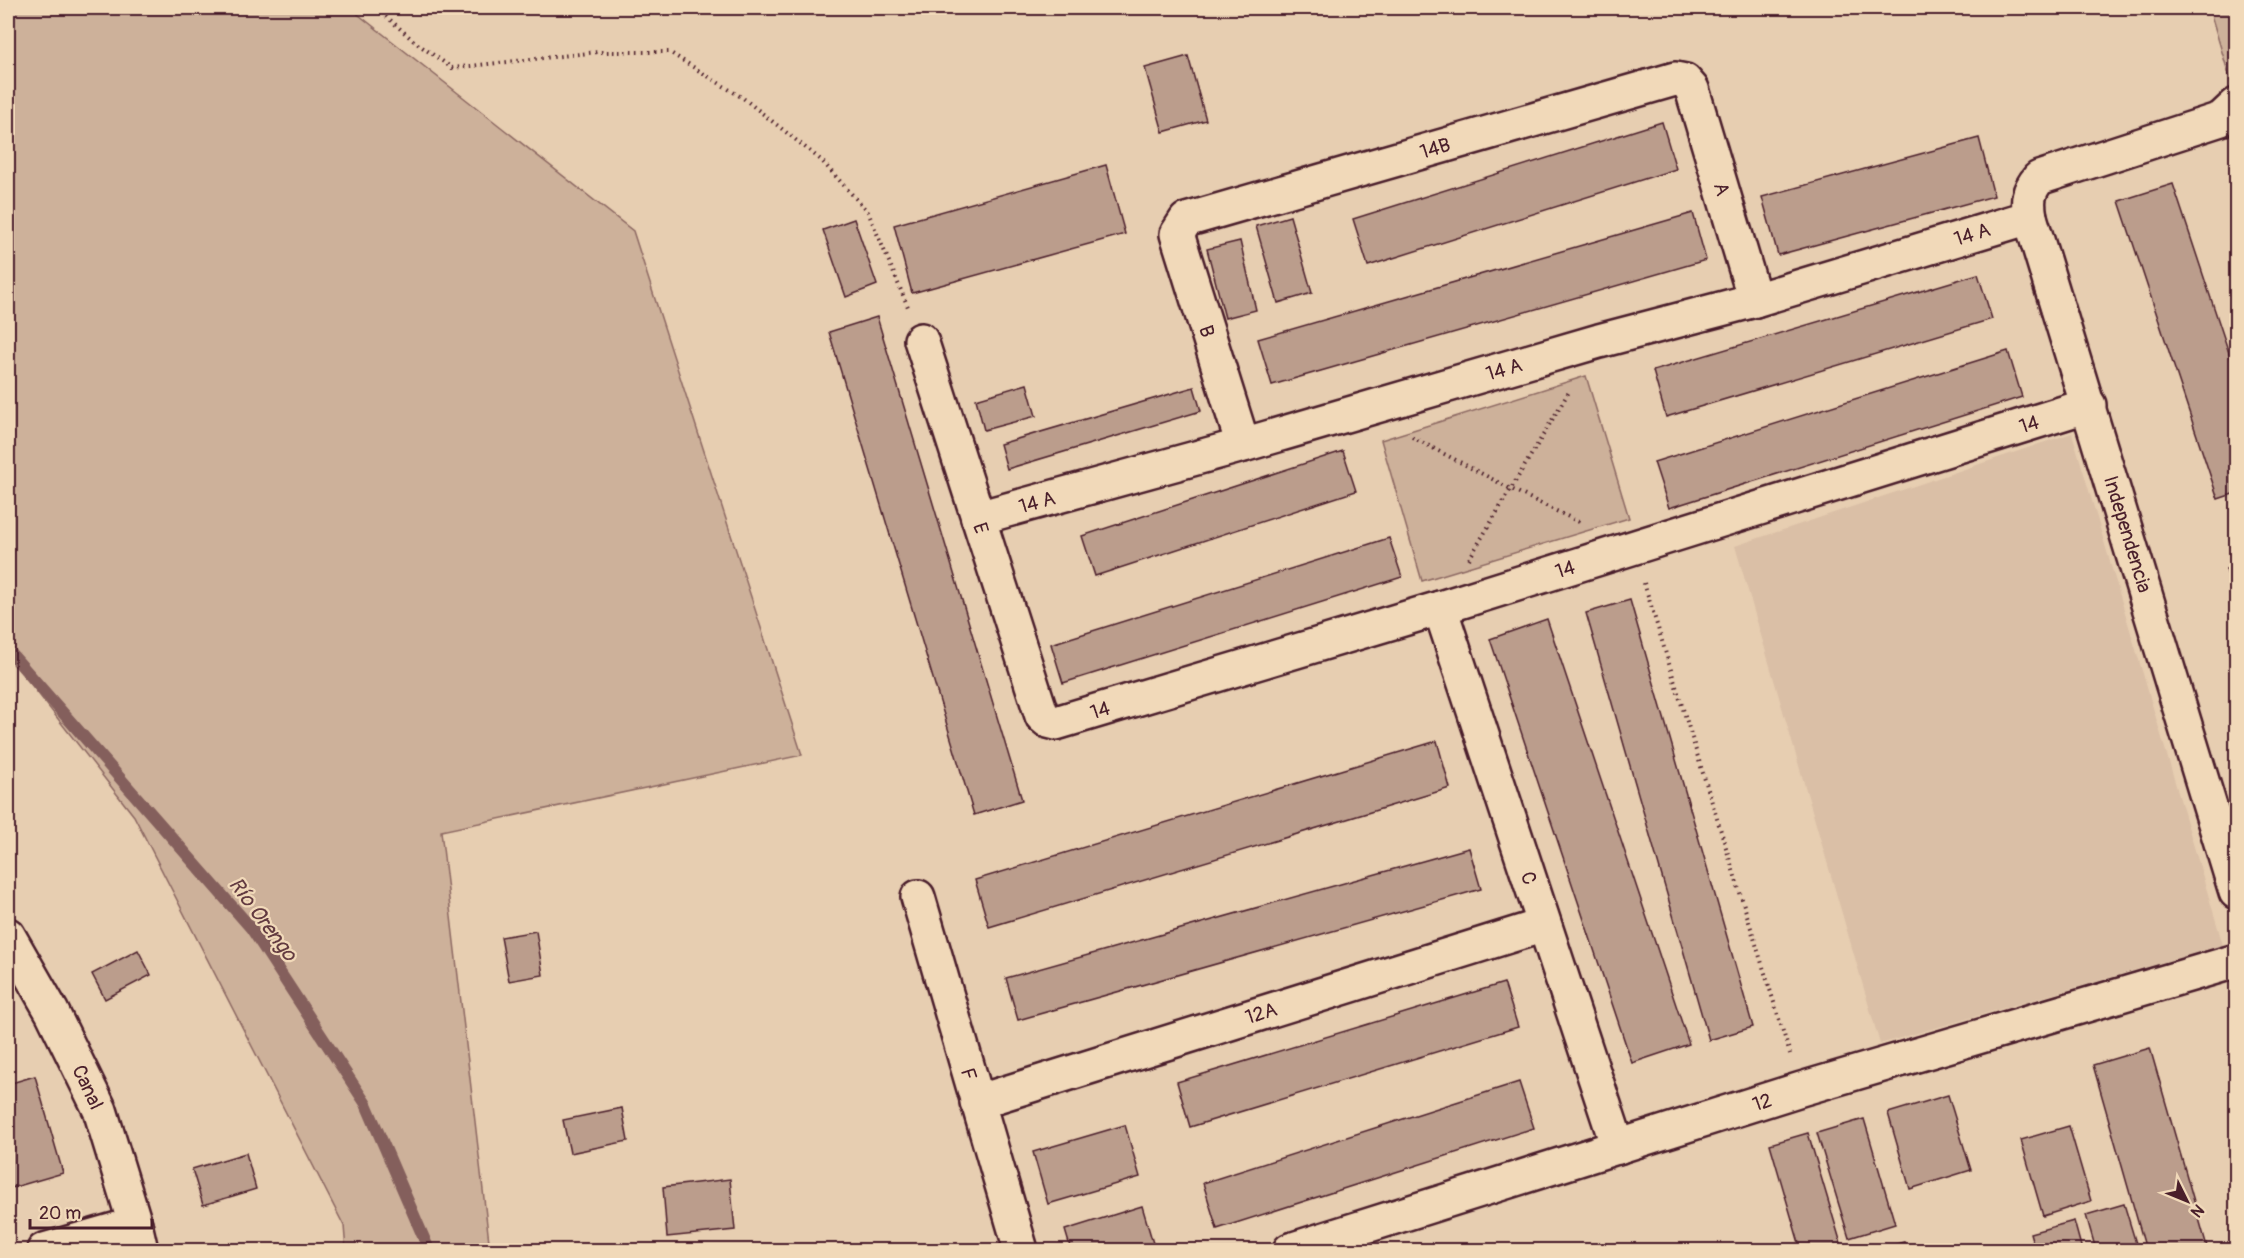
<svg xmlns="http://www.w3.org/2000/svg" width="2244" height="1258" viewBox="0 0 2244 1258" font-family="Pangolin,sans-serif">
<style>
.built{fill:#dabfa6}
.green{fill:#cdb19a;stroke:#8c6862;stroke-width:1.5}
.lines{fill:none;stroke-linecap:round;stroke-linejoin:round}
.stream{stroke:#845f5c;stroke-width:12}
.building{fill:#bb9d8c;stroke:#4a1f2b;stroke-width:1.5}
.minor-casing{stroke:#4a1f2b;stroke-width:38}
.path{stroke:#4a1f2b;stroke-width:4;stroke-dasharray:1.5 4.5;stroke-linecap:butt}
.minor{stroke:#f1d9b9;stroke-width:33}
.labels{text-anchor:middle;stroke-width:4.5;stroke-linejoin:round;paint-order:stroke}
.street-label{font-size:20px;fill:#4a1f2b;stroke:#f1d9b9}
.water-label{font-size:21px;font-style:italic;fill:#623a40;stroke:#f1d9b9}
</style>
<rect width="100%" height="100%" fill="#e7ceb1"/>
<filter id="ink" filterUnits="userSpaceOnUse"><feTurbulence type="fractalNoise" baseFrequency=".0167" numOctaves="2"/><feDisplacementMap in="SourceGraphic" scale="12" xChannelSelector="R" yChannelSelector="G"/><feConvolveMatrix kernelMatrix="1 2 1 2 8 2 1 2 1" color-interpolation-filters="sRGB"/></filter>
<g filter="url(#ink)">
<polygon class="built" points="2072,433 2223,945 1880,1044 1735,546"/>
<g class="green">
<polygon points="8,8 350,8 633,231 802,755 441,831 490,1250 346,1250 344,1226 134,816 8,655"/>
<polygon points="2209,8 2236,8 2236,99"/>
<polygon points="1586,376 1629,518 1422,581 1381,440"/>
</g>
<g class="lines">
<polyline class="stream" points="8,650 251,928 366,1104 429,1250"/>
</g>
<g class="building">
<polygon points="1188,56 1206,120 1163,132 1145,68"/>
<polygon points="1662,122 1676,169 1368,266 1353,219"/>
<polygon points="1979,138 1994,196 1778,255 1762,197"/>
<polygon points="1106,165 1125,234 912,293 894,225"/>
<polygon points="2173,184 2236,374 2236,493 2218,499 2119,201"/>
<polygon points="1693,213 1706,260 1272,385 1258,339"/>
<polygon points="1290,216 1312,293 1278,303 1256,226"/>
<polygon points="854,219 877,285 846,297 823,230"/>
<polygon points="1240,241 1256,310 1225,318 1207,249"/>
<polygon points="1978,274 1992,319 1666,417 1653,371"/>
<polygon points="877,317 1022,800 974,815 829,332"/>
<polygon points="2008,351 2022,397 1669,508 1654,462"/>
<polygon points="1027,384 1036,416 984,430 976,399"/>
<polygon points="1194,387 1201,411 1007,469 1000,444"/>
<polygon points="1343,451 1356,491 1095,576 1082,536"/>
<polygon points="1389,538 1402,577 1063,683 1051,644"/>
<polygon points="2236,565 2236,600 2226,569"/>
<polygon points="1630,600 1753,1027 1709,1040 1586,613"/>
<polygon points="1547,619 1689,1044 1632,1063 1490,639"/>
<polygon points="1437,741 1450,788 989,927 975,880"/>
<polygon points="1469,848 1481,889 1018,1020 1006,978"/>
<polygon points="536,931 543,975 509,981 501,937"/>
<polygon points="138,950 151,975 105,999 92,974"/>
<polygon points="1504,983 1518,1027 1190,1127 1177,1082"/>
<polygon points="2150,1048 2208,1250 2146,1250 2093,1065"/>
<polygon points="35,1076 63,1173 8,1189 8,1084"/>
<polygon points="1519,1082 1534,1128 1217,1229 1203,1183"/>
<polygon points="1948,1095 1971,1170 1910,1189 1888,1113"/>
<polygon points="622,1108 628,1141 570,1153 563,1120"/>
<polygon points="1864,1119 1895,1224 1849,1238 1817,1133"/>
<polygon points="1125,1125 1140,1177 1048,1204 1033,1152"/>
<polygon points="2069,1126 2091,1201 2043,1216 2021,1140"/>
<polygon points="1808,1133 1842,1247 1831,1250 1801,1250 1770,1144"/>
<polygon points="246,1153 256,1189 203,1205 192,1169"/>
<polygon points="730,1179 735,1230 667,1237 663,1187"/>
<polygon points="2124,1204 2138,1250 2096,1250 2086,1215"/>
<polygon points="1142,1206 1155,1250 1071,1250 1065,1230"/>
<polygon points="2074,1221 2082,1250 2035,1250 2030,1233"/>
<polygon points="1904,1242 1907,1250 1875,1250"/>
</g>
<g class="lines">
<g class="minor-casing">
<g id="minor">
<path d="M2236 105 2221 119 2039 178C2028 191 2027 200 2030 217L2236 892"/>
<polyline points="921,340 1042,716 1048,721 1056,723 1440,608 2089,405"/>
<polyline points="1243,445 1177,234 1186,220 1675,79 1685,81 1692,89 1755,300"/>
<polyline points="978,518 1243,445 1599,341 1755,300 2030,217"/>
<polyline points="1440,608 1618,1147"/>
<polyline points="918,897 1021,1250"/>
<polyline points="8,935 52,1012 100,1110 135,1224 141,1250"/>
<polyline points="977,1102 1544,925"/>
<polyline points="44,1250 135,1224"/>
<polyline points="1290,1250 1801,1089 2236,961"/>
</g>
</g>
<g class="path">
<polyline points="377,8 415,42 452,68 598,52 669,52 743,98 821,160 868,212 908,307"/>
<polyline points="1412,437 1511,489 1581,523"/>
<polyline points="1469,559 1570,390"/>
<polyline points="1644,583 1790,1054"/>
</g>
<use href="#minor" class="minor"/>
</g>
</g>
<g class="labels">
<g class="street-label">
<text transform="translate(1435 148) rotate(-16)" y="7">14B</text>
<text transform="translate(1722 189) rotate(73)" y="7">A</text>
<text transform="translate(1972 234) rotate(-17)" y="7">14 A</text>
<text transform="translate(1207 331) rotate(73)" y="7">B</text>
<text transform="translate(1504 369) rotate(-16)" y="7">14 A</text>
<text transform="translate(2029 424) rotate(-17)" y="7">14</text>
<text transform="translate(1037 502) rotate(-15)" y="7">14 A</text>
<text transform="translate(981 528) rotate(72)" y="7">E</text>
<text transform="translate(2128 534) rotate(73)" y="7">Independencia</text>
<text transform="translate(1565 569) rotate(-17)" y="7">14</text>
<text transform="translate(1100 710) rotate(-17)" y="7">14</text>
<text transform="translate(1529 878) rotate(72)" y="7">C</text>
<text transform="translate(1261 1013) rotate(-17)" y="7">12A</text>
<text transform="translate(969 1074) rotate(74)" y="7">F</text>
<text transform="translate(88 1087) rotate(65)" y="7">Canal</text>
<text transform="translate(1762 1102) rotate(-18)" y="7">12</text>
</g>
<g class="water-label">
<text transform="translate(263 919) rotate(53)" y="7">Río Orengo</text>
</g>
</g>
<rect width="2244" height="1258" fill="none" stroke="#f1d9b9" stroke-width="30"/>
<rect x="15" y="15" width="2214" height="1228" fill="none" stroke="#4a1f2b" stroke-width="2" filter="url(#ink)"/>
<g transform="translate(2187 1201) rotate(133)" stroke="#f1d9b9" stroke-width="4.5" paint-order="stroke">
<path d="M0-4.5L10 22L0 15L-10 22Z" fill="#4a1f2b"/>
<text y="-9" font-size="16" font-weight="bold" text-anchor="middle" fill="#4a1f2b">N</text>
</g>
<path d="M30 1219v9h122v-9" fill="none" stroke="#4a1f2b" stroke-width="3"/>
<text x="39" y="1219" font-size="18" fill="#4a1f2b" stroke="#f1d9b9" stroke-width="4.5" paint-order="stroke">20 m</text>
</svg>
